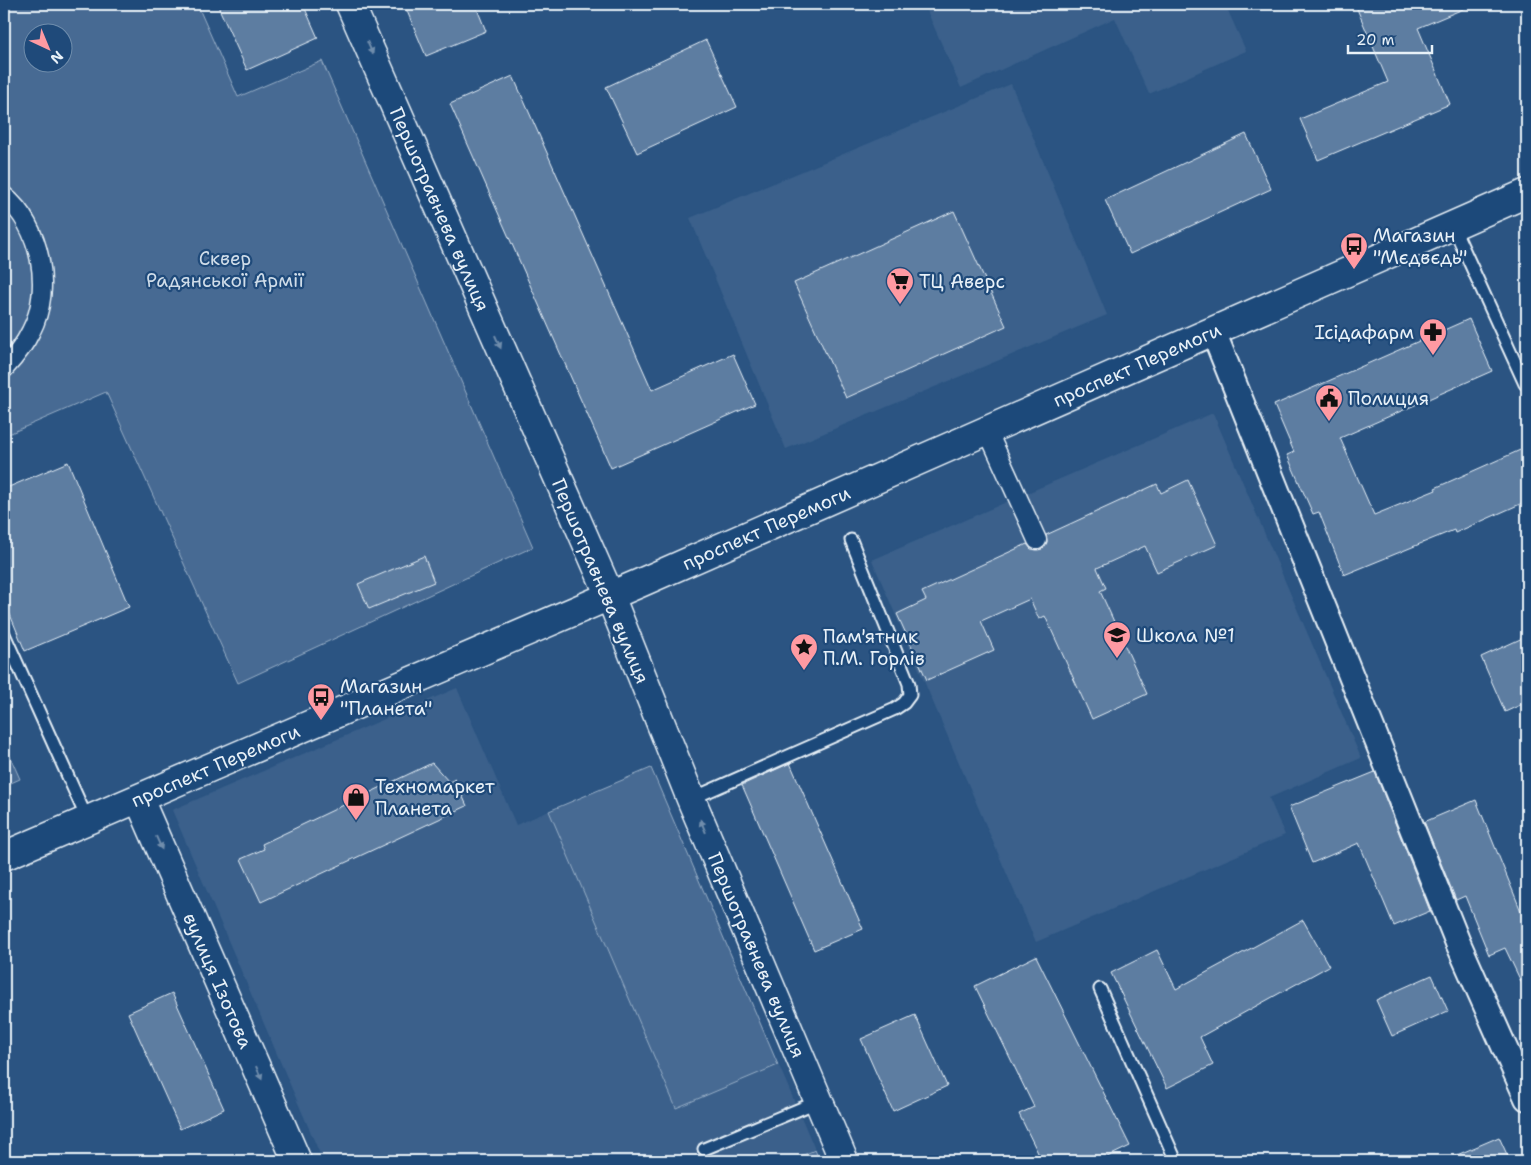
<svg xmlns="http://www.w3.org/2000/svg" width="1531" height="1165" viewBox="0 0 1531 1165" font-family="'Shantell Sans',sans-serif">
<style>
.built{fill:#3a608b}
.green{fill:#476b93;stroke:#98aec6;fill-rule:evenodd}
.building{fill:#5d7da1;stroke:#e8f1f8}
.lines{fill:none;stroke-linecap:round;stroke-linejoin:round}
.service-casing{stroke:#e8f1f8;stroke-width:15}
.pedestrian-casing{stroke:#e8f1f8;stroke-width:21}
.minor-casing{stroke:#e8f1f8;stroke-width:28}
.tertiary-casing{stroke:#e8f1f8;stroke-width:31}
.secondary-casing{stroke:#e8f1f8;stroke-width:31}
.service{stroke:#1f4a7a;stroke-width:11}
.pedestrian{stroke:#1f4a7a;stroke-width:18}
.minor{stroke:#1f4a7a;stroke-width:24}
.tertiary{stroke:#1f4a7a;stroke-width:28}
.secondary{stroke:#1f4a7a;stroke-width:28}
.oneway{fill:#6f8dac}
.labels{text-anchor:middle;stroke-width:4.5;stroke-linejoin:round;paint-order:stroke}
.street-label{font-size:19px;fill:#e8f1f8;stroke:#1f4a7a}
.poi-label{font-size:19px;fill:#e8f1f8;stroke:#1f4a7a;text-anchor:start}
.park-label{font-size:19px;fill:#d0dde9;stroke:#1f4a7a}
</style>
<rect width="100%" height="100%" fill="#2b5482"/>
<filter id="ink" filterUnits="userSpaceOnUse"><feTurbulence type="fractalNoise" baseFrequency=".02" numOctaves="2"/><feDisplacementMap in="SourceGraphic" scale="10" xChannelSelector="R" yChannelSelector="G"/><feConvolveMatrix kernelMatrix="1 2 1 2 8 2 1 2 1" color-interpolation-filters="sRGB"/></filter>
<g filter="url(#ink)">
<g class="built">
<polygon points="924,4 1225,4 1246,51 1149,94 1115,18 961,88"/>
<polygon points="1011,84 1107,315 786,449 690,218"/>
<polygon points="1213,413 1361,758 1269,798 1285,835 1036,942 872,560"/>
<polygon points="457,688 516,825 651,768 820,1161 323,1161 172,810"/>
</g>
<g class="green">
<path d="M4 4H197L238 97 322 61 533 547 238 683 106 392 4 436ZM32 32H62V62H32Z"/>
<polygon points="4,743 20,779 4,786"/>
<polygon points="651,768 778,1065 676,1108 549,811"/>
<polygon points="815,1150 820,1161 789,1161"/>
</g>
<g class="building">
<polygon points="217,4 303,4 318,38 247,70"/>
<polygon points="404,4 475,4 486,31 426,56"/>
<polygon points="1355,4 1475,4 1418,28 1450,104 1318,160 1300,119 1388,82"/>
<polygon points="706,40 737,107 637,153 606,87"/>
<polygon points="513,76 652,390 733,354 755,404 611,468 450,104"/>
<polygon points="1246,134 1271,189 1130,254 1105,200"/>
<polygon points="954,211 1006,326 846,398 794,283"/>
<polygon points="1469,319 1492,371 1340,438 1374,515 1436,490 1435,488 1527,447 1527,501 1455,533 1454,530 1344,575 1319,512 1313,514 1287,455 1294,452 1274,405"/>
<polygon points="68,462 129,607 25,651 4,600 4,489"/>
<polygon points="1188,480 1217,545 1157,572 1145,546 1097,568 1106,588 1100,591 1147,694 1092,719 1045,616 1039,619 1030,599 981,621 994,650 927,680 897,614 926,600 922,592 1027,544 1031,549 1042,549 1047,542 1046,535 1157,484 1161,493"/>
<polygon points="424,556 434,582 369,609 358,584"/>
<polygon points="1527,636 1527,702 1505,712 1481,657"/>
<polygon points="432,763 449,782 455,779 467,806 261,902 241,859 264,849 262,844"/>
<polygon points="790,763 863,929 814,950 742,785"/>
<polygon points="1375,772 1430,911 1394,926 1359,843 1312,863 1289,807"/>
<polygon points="1476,800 1527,926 1527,994 1505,948 1489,955 1465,896 1456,900 1424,822"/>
<polygon points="1303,920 1329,966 1200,1037 1213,1065 1167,1088 1111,973 1157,950 1176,989"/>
<polygon points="1036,956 1130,1146 1099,1161 1042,1161 1019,1114 1034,1107 975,986"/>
<polygon points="1432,975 1448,1011 1392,1036 1376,1000"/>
<polygon points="172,993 224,1109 180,1129 128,1013"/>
<polygon points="915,1015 947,1086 893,1111 861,1039"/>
<polygon points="1499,1137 1510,1161 1443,1161"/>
</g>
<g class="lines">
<g class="service-casing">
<g id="service">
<polyline points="1453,226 1525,384"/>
<polyline points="4,634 88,821"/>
<polyline points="691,799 895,709 904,703 910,695 909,684 851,540"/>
<polyline points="1100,989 1176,1161"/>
<polyline points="704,1149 819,1101"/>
</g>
</g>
<g class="pedestrian-casing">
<g id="pedestrian">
<path d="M4 196C41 226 53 289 31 331 24 346 15 357 4 369"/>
<polyline points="987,430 1037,540"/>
</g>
</g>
<g class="minor-casing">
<polyline id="minor" points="1213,331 1458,943 1527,1098"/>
</g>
<g class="tertiary-casing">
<g id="tertiary">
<path id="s1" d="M350 4 610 596"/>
<path id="s2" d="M139 799 297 1161"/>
</g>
</g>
<g class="secondary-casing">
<g id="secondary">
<path id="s3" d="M610 596 691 799 844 1161"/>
<path id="s4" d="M4 856 640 583 1527 193"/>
</g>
</g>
<use href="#service" class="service"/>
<use href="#pedestrian" class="pedestrian"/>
<use href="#minor" class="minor"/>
<use href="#tertiary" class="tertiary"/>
<use href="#secondary" class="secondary"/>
</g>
<defs><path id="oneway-solid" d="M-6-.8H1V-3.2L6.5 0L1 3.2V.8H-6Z" transform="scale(1.25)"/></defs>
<g class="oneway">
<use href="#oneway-solid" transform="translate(370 48) rotate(66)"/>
<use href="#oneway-solid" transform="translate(498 342) rotate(66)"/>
<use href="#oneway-solid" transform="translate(703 826) rotate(-113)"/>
<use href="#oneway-solid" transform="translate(159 843) rotate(66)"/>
<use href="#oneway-solid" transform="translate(259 1073) rotate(66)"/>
</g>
</g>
<defs>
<g id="bus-pin" transform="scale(1.4375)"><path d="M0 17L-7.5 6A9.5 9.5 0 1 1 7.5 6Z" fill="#ff9aa2" stroke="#1f4a7a"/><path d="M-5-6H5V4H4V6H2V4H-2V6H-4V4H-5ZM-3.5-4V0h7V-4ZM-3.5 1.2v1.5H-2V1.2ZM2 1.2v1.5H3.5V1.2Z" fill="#111"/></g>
<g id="supermarket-pin" transform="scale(1.4375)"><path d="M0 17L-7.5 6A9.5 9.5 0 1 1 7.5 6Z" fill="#ff9aa2" stroke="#1f4a7a"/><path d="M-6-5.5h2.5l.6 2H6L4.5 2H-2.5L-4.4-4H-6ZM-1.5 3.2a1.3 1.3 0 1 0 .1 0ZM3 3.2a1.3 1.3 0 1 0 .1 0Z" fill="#111"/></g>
<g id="pharmacy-pin" transform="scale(1.4375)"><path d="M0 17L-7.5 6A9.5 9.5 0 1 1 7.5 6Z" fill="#ff9aa2" stroke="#1f4a7a"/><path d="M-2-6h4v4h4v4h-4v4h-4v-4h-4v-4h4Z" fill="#111"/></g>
<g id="civic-pin" transform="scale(1.4375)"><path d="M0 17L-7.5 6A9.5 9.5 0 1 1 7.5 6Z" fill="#ff9aa2" stroke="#1f4a7a"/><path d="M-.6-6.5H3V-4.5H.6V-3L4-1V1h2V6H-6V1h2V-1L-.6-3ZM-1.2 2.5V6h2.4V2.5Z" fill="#111"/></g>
<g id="school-pin" transform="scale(1.4375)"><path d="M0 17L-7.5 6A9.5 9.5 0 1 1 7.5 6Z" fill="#ff9aa2" stroke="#1f4a7a"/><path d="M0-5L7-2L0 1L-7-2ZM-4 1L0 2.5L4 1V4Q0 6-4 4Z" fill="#111"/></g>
<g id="sight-pin" transform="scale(1.4375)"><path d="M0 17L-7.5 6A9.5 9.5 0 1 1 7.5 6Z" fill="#ff9aa2" stroke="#1f4a7a"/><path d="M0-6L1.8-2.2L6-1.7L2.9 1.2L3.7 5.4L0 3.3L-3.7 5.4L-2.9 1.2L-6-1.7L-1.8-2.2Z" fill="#111"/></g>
<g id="shop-pin" transform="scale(1.4375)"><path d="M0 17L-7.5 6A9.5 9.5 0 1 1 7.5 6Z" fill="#ff9aa2" stroke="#1f4a7a"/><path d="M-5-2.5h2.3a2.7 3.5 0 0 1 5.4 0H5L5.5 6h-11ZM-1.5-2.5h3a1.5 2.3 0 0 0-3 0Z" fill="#111"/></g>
</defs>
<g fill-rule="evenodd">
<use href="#bus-pin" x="1354" y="246"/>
<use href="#supermarket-pin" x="900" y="281"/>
<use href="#pharmacy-pin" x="1433" y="332"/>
<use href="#civic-pin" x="1329" y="398"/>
<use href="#school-pin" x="1117" y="635"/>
<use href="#sight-pin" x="804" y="647"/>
<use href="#bus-pin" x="321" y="697"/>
<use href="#shop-pin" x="356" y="797"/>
</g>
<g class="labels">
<g class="street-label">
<text dy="7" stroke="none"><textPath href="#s1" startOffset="224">Першотравнева вулиця</textPath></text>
<text dy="7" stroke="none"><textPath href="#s4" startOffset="1235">проспект Перемоги</textPath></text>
<text dy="7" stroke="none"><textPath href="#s4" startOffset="830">проспект Перемоги</textPath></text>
<text transform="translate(601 581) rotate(67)" y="7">Першотравнева вулиця</text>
<text dy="7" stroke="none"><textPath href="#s4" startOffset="230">проспект Перемоги</textPath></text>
<text dy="7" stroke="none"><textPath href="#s3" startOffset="388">Першотравнева вулиця</textPath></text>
<text dy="7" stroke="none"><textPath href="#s2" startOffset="198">вулиця Ізотова</textPath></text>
</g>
<g class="poi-label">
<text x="1373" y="242">Магазин<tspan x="1373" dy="22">"Мєдвєдь"</tspan></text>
<text x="919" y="288">ТЦ Аверс</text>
<text x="1414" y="339" text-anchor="end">Ісідафарм</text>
<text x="1348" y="405">Полиция</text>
<text x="1136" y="642">Школа №1</text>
<text x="823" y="643">Пам'ятник<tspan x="823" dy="22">П.М. Горлів</tspan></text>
<text x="340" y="693">Магазин<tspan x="340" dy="22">"Планета"</tspan></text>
<text x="375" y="793">Техномаркет<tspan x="375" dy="22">Планета</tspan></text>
</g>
<g class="park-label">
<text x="225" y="265">Сквер<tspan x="225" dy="22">Радянської Армії</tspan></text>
</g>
</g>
<rect width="1531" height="1165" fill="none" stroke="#1f4a7a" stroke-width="20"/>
<rect x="10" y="10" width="1511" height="1145" fill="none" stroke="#e8f1f8" stroke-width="2" filter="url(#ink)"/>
<g transform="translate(48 48) rotate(136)"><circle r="24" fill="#1f4a7a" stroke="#6f8dac"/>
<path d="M0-4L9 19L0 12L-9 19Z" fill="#ff9aa2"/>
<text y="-8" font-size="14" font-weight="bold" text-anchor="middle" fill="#e8f1f8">N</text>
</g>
<path d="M1348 45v8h84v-8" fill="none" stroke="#e8f1f8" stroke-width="2.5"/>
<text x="1356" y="45" font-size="15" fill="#e8f1f8" stroke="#1f4a7a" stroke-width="4" paint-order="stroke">20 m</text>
</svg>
